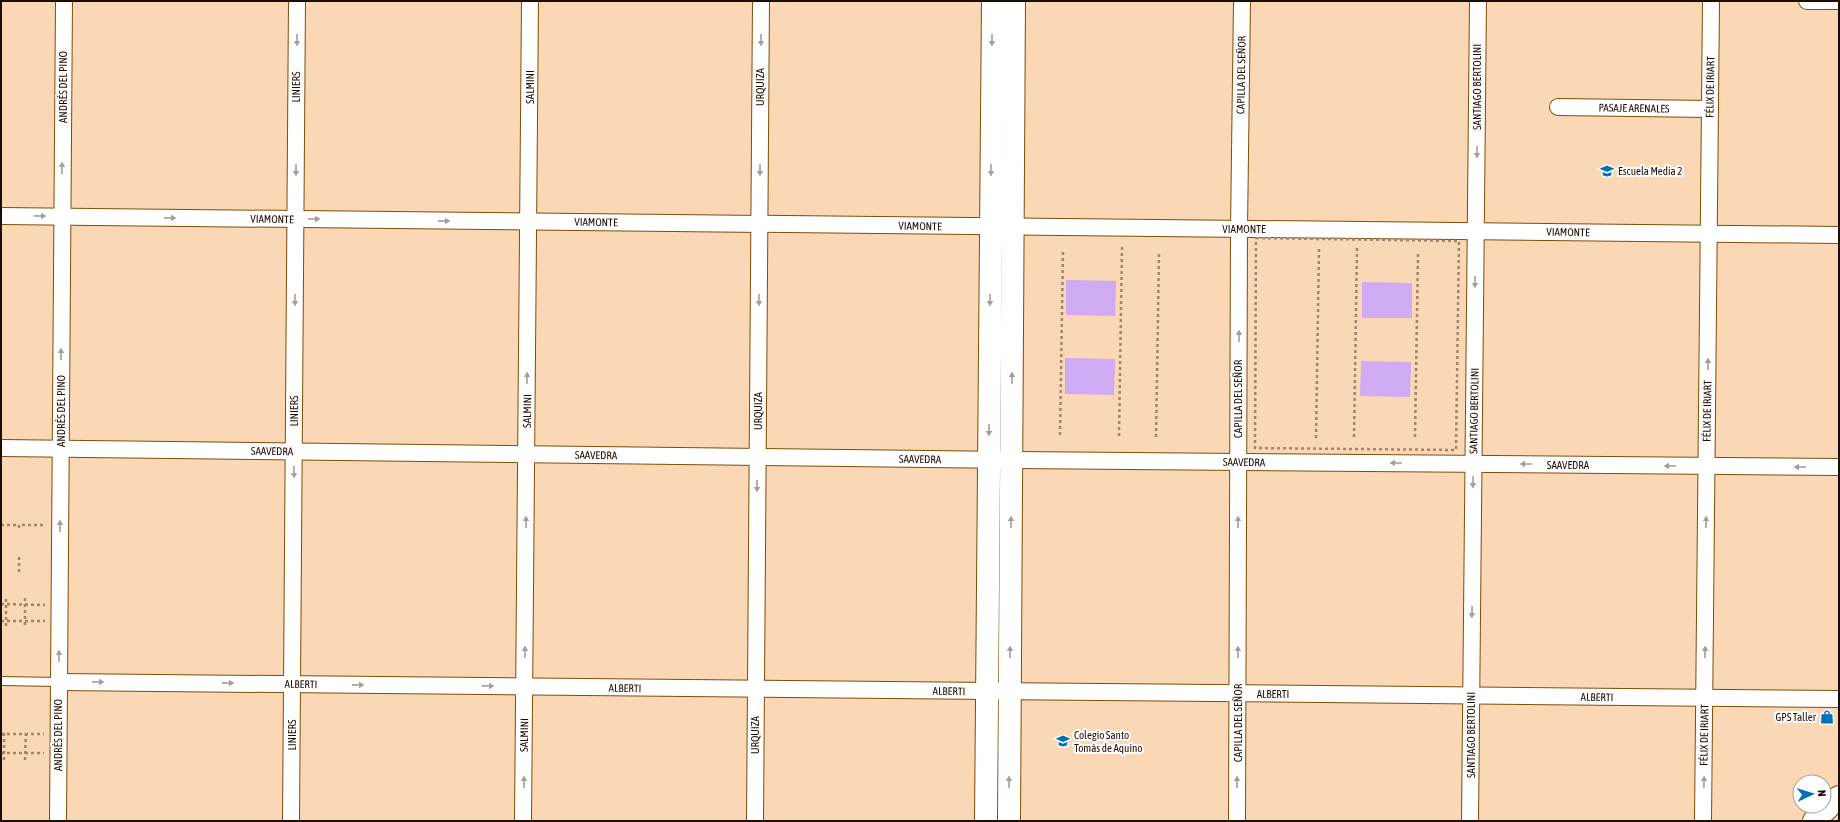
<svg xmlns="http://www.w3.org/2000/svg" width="1840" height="822" viewBox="0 0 1840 822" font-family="'Asap Condensed',sans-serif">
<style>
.green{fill:#d0aaf2}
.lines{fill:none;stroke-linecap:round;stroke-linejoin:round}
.lane-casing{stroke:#7e4d06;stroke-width:10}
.street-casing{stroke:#7e4d06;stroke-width:18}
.secondary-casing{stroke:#7e4d06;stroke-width:24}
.path{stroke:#a2856c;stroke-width:2.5;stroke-dasharray:3 3;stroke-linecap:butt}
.lane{stroke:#fff;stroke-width:8}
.street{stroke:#fff;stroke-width:16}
.secondary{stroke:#fff;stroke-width:22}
.oneway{fill:#a59d99}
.labels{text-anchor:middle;stroke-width:4;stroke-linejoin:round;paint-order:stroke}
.street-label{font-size:11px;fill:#1f0b00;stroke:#fff}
.poi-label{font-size:11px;fill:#1f0b00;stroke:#fff;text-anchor:start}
</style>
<rect width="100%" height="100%" fill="#fad8b5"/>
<g class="green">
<polygon points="1066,280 1116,281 1115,316 1066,315"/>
<polygon points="1362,282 1412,283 1412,318 1362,318"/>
<polygon points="1065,358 1115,359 1114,395 1065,394"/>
<polygon points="1361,361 1411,362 1410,397 1360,396"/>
</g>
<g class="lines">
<g class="lane-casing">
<polyline id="lane" points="1,681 59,682"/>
</g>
<g class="street-casing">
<g id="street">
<polyline points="1807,1 1839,1"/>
<polyline points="1558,107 1710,109"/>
<polyline points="1,216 1839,235"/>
<polyline points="1,448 1011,460 1839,467"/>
<polyline points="59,682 1839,699"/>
<polyline points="58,821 64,1"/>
<polyline points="291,821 297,1"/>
<polyline points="523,821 530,1"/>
<polyline points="755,821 761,1"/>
<polyline points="1237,821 1239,229 1242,1"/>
<polyline points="1470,821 1478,1"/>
<polyline points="1703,821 1711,1"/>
</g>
</g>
<g class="secondary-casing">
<g id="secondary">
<polyline points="986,821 993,1"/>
<polyline points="1009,821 1014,1"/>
<polyline points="1814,821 1839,797"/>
</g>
</g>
<g class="path">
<polygon points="1256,238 1459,241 1456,450 1255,448"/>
<polyline points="1060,435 1063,250"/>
<polyline points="1119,436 1122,247"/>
<polyline points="1156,437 1159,254"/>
<polyline points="1354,437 1357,248"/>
<polyline points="1415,437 1418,254"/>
<polyline points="1316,438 1319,249"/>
<polyline points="1,525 19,525"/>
<polyline points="19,528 19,525 45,525"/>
<polyline points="19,572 19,554"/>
<polyline points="25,598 25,626"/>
<polyline points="1,604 45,605"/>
<polyline points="1,621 45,621"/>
<polyline points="6,626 6,598"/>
<polyline points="1,734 44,734"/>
<polyline points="1,753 44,753"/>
<polyline points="4,760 4,730"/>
<polyline points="25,760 26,730"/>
</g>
<use href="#lane" class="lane"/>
<use href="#street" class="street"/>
<use href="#secondary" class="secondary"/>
</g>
<defs><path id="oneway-solid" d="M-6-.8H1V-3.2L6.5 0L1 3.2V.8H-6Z"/></defs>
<g class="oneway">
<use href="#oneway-solid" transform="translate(297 40) rotate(90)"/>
<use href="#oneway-solid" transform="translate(761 40) rotate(90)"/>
<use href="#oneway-solid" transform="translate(992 40) rotate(90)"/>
<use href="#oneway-solid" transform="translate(1477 152) rotate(90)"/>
<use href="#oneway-solid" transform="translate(62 168) rotate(-90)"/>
<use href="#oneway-solid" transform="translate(296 170) rotate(90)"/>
<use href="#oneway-solid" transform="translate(760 170) rotate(90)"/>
<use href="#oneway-solid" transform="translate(991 170) rotate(90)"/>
<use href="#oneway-solid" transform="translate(40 216) rotate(1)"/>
<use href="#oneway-solid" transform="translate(170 218) rotate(1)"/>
<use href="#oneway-solid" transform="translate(314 219) rotate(1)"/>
<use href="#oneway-solid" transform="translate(444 221) rotate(1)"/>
<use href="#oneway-solid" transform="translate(1475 282) rotate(91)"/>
<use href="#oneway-solid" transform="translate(295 300) rotate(90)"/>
<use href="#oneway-solid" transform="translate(759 300) rotate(90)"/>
<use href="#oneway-solid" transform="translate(990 300) rotate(91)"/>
<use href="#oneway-solid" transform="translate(1239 336) rotate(-90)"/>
<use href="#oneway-solid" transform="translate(61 354) rotate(-90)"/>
<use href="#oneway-solid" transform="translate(1708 364) rotate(-89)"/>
<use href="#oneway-solid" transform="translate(527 378) rotate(-89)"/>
<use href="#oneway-solid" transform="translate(1012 378) rotate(-90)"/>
<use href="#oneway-solid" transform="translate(989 430) rotate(91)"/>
<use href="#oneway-solid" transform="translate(1396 463) rotate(-180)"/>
<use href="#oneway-solid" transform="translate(1526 464) rotate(-180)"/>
<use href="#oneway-solid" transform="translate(1670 466) rotate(-180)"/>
<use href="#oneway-solid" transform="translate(1800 467) rotate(-180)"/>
<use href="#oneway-solid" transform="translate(294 472) rotate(90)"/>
<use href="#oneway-solid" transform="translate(1473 482) rotate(91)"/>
<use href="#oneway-solid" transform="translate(757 486) rotate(90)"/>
<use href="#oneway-solid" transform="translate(526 522) rotate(-90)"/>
<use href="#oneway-solid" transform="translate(1011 522) rotate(-90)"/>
<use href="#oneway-solid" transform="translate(1238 522) rotate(-90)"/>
<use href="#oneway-solid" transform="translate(1706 522) rotate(-89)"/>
<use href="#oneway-solid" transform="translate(60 526) rotate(-90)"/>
<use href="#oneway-solid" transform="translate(1472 612) rotate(91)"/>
<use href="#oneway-solid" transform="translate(525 652) rotate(-90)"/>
<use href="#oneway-solid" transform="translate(1010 652) rotate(-90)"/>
<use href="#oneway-solid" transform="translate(1238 652) rotate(-90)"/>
<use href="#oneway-solid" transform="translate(1705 652) rotate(-89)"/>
<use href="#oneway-solid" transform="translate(59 656) rotate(-90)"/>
<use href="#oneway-solid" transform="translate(98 682) rotate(1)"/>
<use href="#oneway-solid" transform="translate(228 683) rotate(1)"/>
<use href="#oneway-solid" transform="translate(358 685) rotate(1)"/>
<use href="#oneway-solid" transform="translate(488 686) rotate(1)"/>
<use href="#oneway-solid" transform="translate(524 782) rotate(-89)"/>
<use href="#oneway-solid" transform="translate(1009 782) rotate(-90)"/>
<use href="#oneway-solid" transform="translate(1237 782) rotate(-90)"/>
<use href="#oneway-solid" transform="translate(1704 782) rotate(-89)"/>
</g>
<defs>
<g id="school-bare" transform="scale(1.08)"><path d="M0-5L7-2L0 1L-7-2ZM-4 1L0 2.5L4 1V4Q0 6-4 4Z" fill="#0070bb" stroke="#fff" stroke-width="2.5" paint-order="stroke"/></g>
<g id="shop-bare" transform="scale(1.08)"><path d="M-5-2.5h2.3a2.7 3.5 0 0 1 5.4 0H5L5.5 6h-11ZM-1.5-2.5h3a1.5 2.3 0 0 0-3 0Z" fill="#0070bb" stroke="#fff" stroke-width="2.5" paint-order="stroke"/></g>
</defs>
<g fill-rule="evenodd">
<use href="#school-bare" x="1607" y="171"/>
<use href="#shop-bare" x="1827" y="717"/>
<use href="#school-bare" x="1063" y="741"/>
</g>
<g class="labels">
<g class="street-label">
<text transform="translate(1241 75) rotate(-89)" y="4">CAPILLA DEL SEÑOR</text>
<text transform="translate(63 87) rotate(-90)" y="4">ANDRÉS DEL PINO</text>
<text transform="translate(296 87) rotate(-90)" y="4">LINIERS</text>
<text transform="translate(530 87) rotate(-90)" y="4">SALMINI</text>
<text transform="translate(760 87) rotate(-90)" y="4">URQUIZA</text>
<text transform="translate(1477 87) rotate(-90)" y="4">SANTIAGO BERTOLINI</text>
<text transform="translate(1710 87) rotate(-89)" y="4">FÉLIX DE IRIART</text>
<text transform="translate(1634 108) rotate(1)" y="4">PASAJE ARENALES</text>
<text transform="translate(272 219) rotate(1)" y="4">VIAMONTE</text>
<text transform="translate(596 222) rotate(1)" y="4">VIAMONTE</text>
<text transform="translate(920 226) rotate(1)" y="4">VIAMONTE</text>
<text x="1244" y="233">VIAMONTE</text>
<text transform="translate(1568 232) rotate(1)" y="4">VIAMONTE</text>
<text transform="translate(1238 399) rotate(-90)" y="4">CAPILLA DEL SEÑOR</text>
<text transform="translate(61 411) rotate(-90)" y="4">ANDRÉS DEL PINO</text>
<text transform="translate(294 411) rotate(-90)" y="4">LINIERS</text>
<text transform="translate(527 411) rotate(-89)" y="4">SALMINI</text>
<text transform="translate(758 411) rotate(-90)" y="4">URQUIZA</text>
<text transform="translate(1474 411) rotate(-89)" y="4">SANTIAGO BERTOLINI</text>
<text transform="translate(1707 411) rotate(-89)" y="4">FÉLIX DE IRIART</text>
<text transform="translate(272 451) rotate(1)" y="4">SAAVEDRA</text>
<text transform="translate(596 455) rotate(1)" y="4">SAAVEDRA</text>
<text transform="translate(920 459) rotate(1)" y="4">SAAVEDRA</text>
<text transform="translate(1244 462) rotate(1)" y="4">SAAVEDRA</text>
<text x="1568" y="469">SAAVEDRA</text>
<text transform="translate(301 684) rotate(1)" y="4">ALBERTI</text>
<text transform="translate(625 688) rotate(1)" y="4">ALBERTI</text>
<text transform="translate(949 691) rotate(1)" y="4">ALBERTI</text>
<text x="1273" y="698">ALBERTI</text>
<text transform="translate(1597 697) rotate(1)" y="4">ALBERTI</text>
<text transform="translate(1238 723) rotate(-90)" y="4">CAPILLA DEL SEÑOR</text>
<text transform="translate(58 735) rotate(-90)" y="4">ANDRÉS DEL PINO</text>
<text transform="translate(292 735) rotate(-90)" y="4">LINIERS</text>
<text transform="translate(524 735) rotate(-89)" y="4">SALMINI</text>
<text transform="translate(755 735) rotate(-90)" y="4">URQUIZA</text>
<text transform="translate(1471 735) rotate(-90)" y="4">SANTIAGO BERTOLINI</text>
<text transform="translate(1704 735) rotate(-89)" y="4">FÉLIX DE IRIART</text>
</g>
<g class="poi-label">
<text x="1618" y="175">Escuela Media 2</text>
<text x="1816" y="721" text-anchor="end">GPS Taller</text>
<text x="1074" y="739">Colegio Santo<tspan x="1074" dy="13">Tomás de Aquino</tspan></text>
</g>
</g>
<rect width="1840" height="822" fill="none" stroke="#1f0b00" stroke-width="4"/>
<g transform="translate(1812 794) rotate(86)"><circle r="19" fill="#ffffff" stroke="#a59d99"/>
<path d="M0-3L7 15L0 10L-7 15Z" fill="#0070bb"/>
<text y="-6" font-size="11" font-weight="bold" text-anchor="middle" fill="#1f0b00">N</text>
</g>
</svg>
